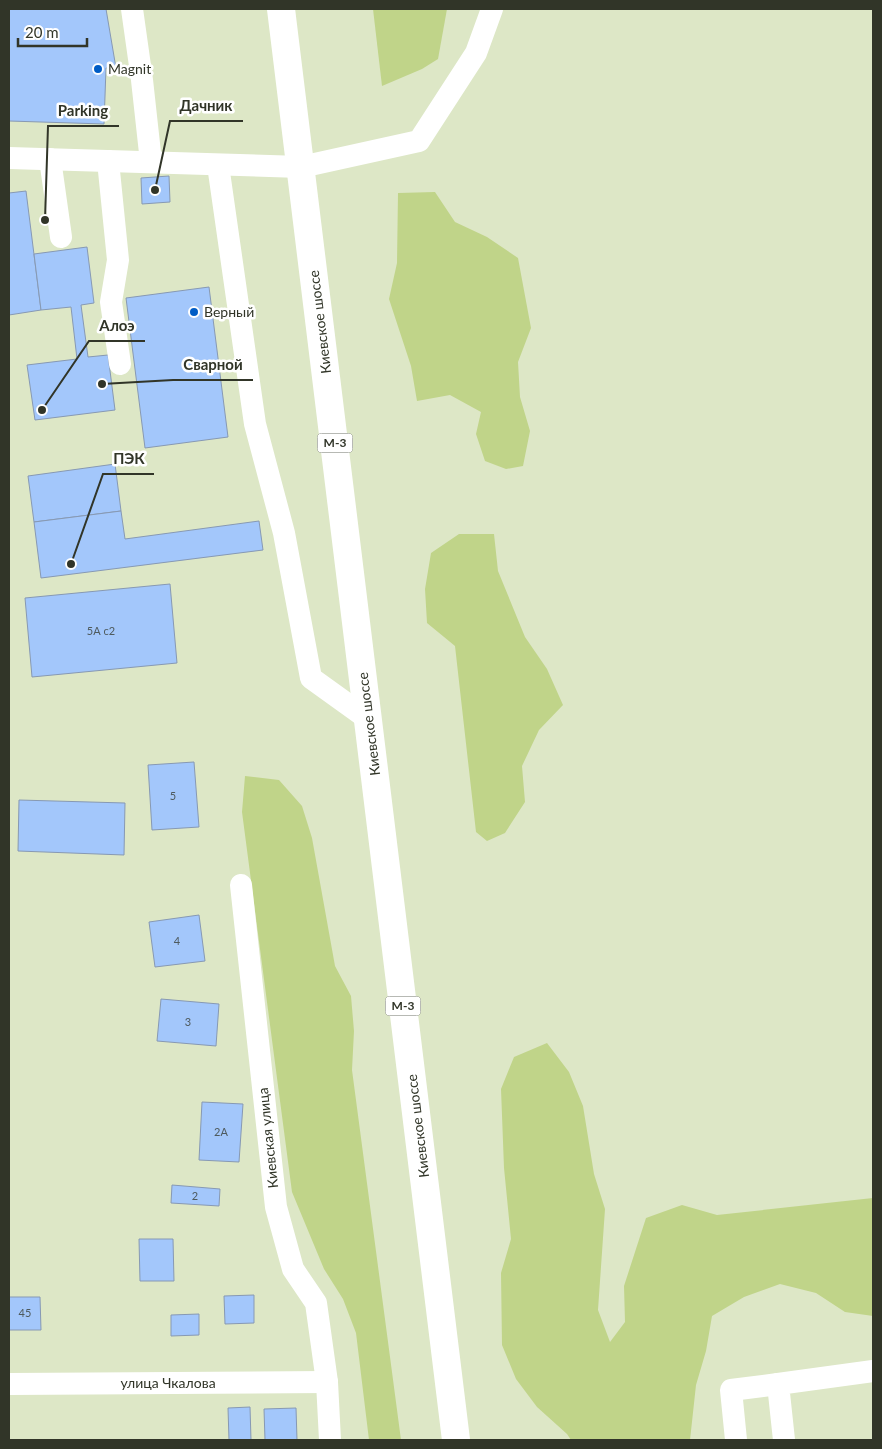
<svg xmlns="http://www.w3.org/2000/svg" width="882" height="1449" viewBox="0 0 882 1449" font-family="Lato,sans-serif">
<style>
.green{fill:#c0d489}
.building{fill:#a3c7fb;stroke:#8799b3}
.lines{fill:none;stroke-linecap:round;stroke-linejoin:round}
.minor{stroke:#fff;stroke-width:22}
.highway{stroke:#fff;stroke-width:28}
.poi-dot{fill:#005cc5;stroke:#fff;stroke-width:2}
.labels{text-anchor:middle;stroke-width:5;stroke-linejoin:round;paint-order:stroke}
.number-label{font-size:11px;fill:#4e5a5d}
.shield{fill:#fff;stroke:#6f7268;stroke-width:1}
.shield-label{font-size:12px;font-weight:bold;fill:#313528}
.poi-label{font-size:14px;fill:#313528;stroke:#fff;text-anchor:start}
.street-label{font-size:14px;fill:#313528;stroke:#fff}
.leader{fill:none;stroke:#313528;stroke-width:2}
.callout-dot{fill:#313528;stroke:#fff;stroke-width:2}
.callout-label{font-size:15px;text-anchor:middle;font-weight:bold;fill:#313528;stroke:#fff;stroke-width:5;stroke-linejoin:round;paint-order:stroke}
</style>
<rect width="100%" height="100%" fill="#dde7c6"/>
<g class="green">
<polygon points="373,9 447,9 438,59 422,69 382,86"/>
<polygon points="435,192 455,222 487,237 518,258 531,328 518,362 520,397 530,431 523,466 506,469 485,461 476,434 481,412 450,395 417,401 411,366 389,299 397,263 398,193"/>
<polygon points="459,534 494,534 498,571 525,637 547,669 563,705 539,730 522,766 525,802 505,833 487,841 476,832 455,646 427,623 425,589 431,553"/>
<polygon points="245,776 279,780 302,806 312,838 335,966 351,996 354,1031 352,1070 401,1440 369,1440 356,1333 343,1299 324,1269 292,1192 242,812"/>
<polygon points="547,1043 569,1072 583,1106 594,1174 605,1209 598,1310 610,1342 625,1322 624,1286 646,1218 682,1205 717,1215 873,1198 873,1316 845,1312 816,1293 780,1284 744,1297 712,1316 706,1351 696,1385 690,1440 571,1440 567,1434 537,1407 516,1379 502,1345 501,1273 511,1239 504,1168 501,1089 514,1057"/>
</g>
<g class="building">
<polygon points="9,9 106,9 116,68 106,68 104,124 9,121"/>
<polygon points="169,176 170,202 142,204 141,178"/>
<polygon points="26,191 41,310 9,315 9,193"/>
<polygon points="87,247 94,303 81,305 88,357 108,355 115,410 35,420 27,365 77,359 71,307 41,310 34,254"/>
<polygon points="209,287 228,437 145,448 126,298"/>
<polygon points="115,464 121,511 34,522 28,476"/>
<polygon points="121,511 125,539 259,521 263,550 41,578 34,522"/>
<polygon points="170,584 177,663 32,677 25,598"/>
<polygon points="194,762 199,827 152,830 148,765"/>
<polygon points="19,800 125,803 124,855 18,851"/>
<polygon points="199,915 205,961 155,967 149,922"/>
<polygon points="161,999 219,1004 216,1046 157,1041"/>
<polygon points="202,1102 243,1104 239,1162 199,1160"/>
<polygon points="172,1185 220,1189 219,1206 171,1203"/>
<polygon points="139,1239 173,1239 174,1281 140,1281"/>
<polygon points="254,1295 254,1323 225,1324 224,1296"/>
<polygon points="9,1297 40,1297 41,1330 9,1330"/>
<polygon points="199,1314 199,1335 171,1336 171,1315"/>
<polygon points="250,1407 251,1440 229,1440 228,1408"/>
<polygon points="296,1408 297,1440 265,1440 264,1409"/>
</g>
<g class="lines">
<g class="minor">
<polyline points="132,9 142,80 151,162"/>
<polyline points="9,158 301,167 419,141 476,53 492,9"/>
<polyline points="50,159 61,237"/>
<polyline points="108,161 118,260 111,302 120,364"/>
<polyline points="218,165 255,424 284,533 311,678 368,719"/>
<polyline points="241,885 276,1207 293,1269 316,1303 327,1382 330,1440"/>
<polyline points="9,1384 327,1382"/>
<polyline points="736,1440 731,1390 778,1384"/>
<polyline points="784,1440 778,1384 873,1371"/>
</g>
<polyline class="highway" points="281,9 456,1440"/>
</g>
<g class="poi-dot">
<circle cx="98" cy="69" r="5"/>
<circle cx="194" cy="312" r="5"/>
</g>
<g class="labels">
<g class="number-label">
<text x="101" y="635">5А с2</text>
<text x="173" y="800">5</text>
<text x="177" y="945">4</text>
<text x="188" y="1026">3</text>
<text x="221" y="1136">2А</text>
<text x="195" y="1200">2</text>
<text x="25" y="1317">45</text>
</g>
<g class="shield">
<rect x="317.5" y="433.5" width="35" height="19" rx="4"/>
<rect x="385.5" y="996.5" width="35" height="19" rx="4"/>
</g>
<g class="shield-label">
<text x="335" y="447">М-3</text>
<text x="403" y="1010">М-3</text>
</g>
<g class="poi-label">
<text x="108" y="74">Magnit</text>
<text x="204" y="317">Верный</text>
</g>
<g class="street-label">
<text transform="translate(320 322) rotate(-97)" y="5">Киевское шоссе</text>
<text transform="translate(369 724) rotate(-97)" y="5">Киевское шоссе</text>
<text transform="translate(418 1126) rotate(-97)" y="5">Киевское шоссе</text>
<text transform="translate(268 1138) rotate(-96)" y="5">Киевская улица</text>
<text x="168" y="1388">улица Чкалова</text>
</g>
</g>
<path class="leader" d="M155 190L170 121H243M45 220L48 126H119M42 410L89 341H145M102 384L173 380H253M71 564L103 474H154"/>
<g class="callout-dot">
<circle cx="155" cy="190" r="5"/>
<circle cx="45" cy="220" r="5"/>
<circle cx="42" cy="410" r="5"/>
<circle cx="102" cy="384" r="5"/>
<circle cx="71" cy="564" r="5"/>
</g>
<g class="callout-label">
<text x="206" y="111">Дачник</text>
<text x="83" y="116">Parking</text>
<text x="117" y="331">Алоэ</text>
<text x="213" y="370">Сварной</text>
<text x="129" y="464">ПЭК</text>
</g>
<rect width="882" height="1449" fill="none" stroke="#313528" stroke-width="20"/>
<path d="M18 38v8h69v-8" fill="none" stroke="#313528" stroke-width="2.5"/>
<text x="25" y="38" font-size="15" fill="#313528" stroke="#ffffff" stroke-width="4" paint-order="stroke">20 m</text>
</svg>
